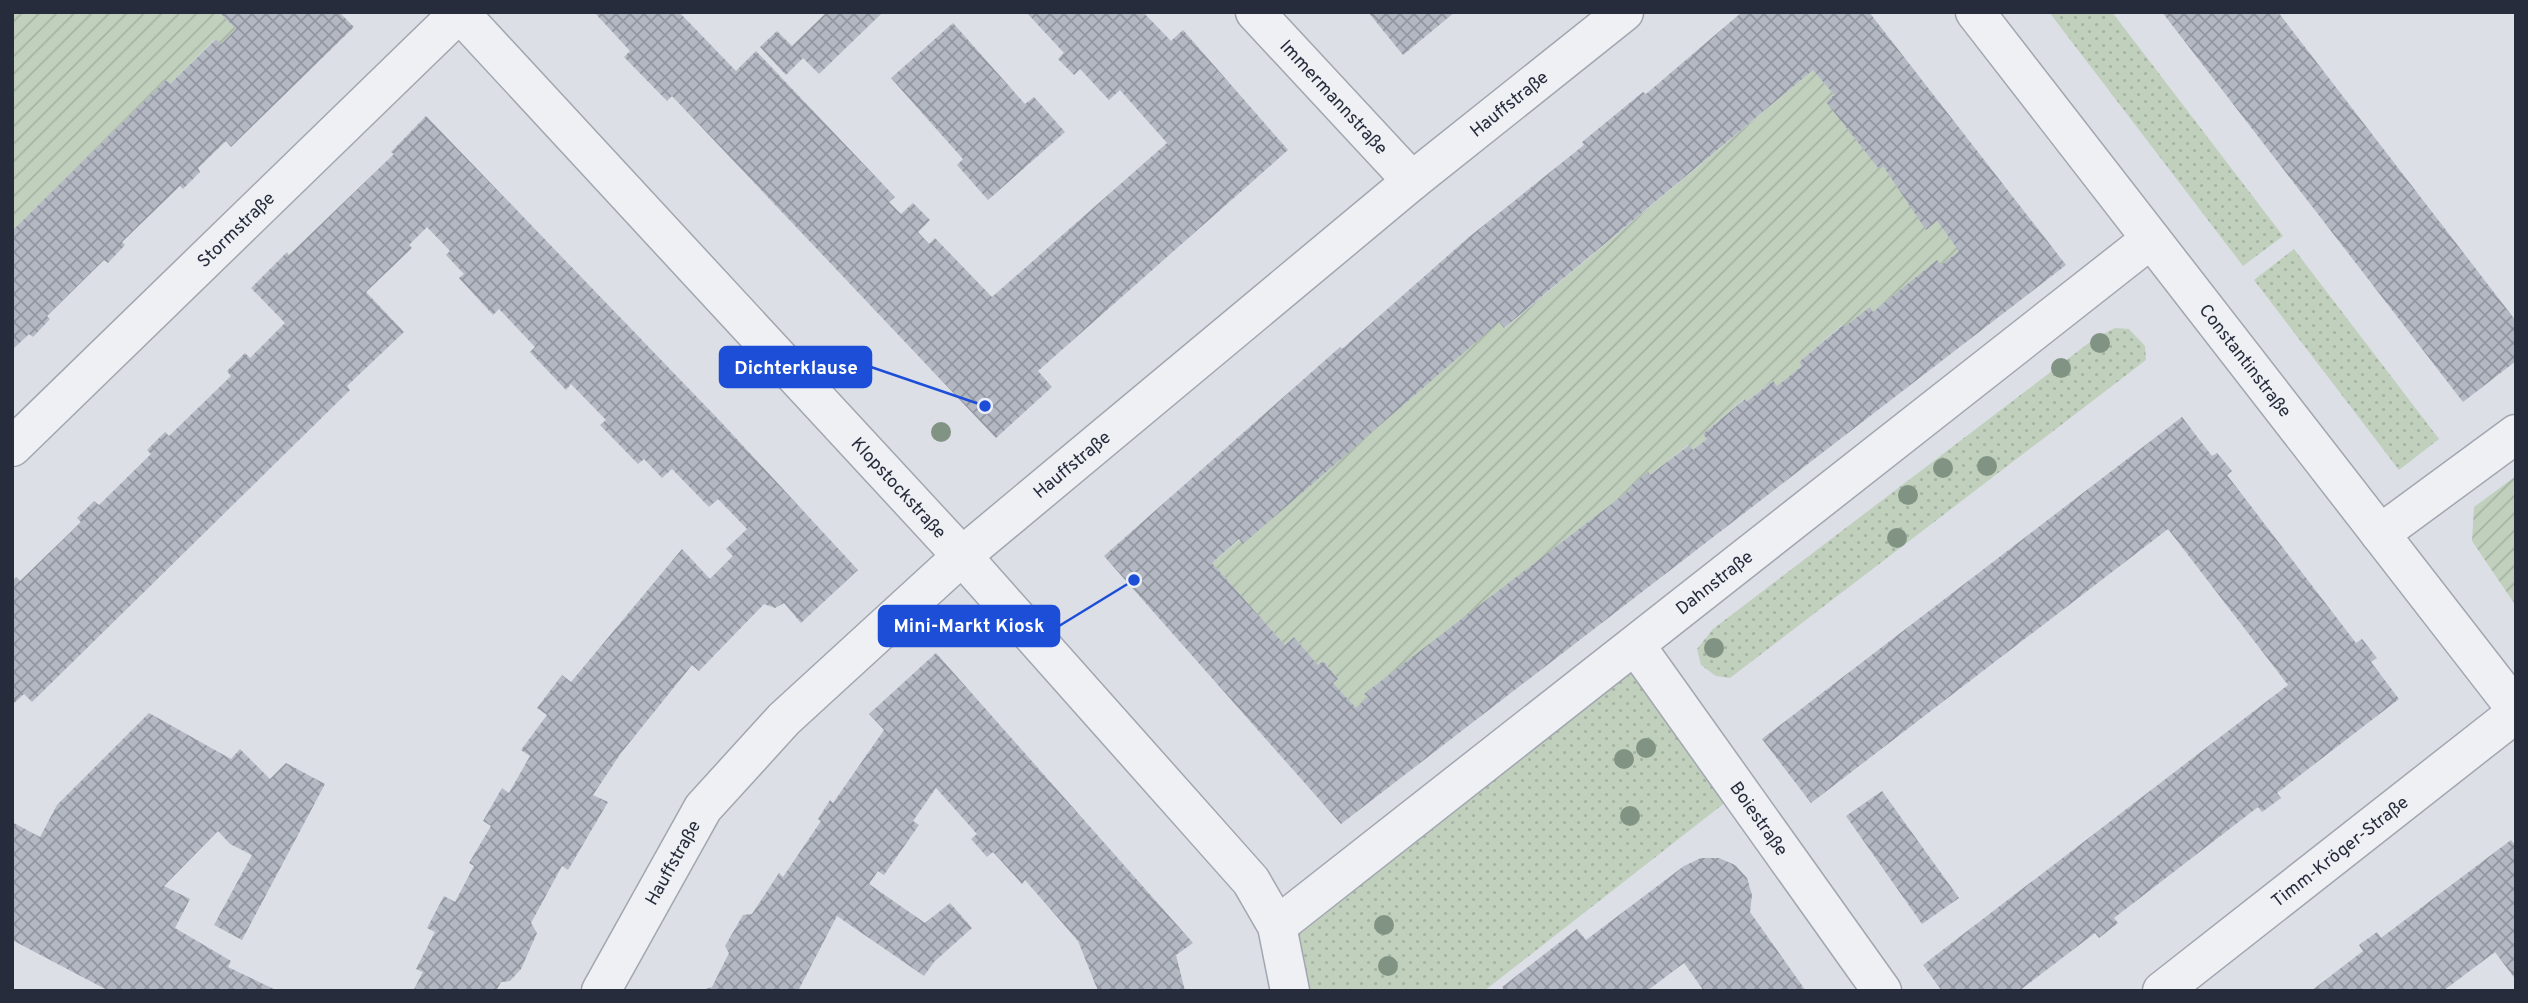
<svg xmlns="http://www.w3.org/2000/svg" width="2528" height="1003" viewBox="0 0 2528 1003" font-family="Overpass,sans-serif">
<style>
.grass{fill:url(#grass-dots)}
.garden{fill:url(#garden-furrows)}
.building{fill:url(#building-cross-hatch);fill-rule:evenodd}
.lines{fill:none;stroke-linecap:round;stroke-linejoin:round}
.minor-casing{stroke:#a2a6b0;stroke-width:41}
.minor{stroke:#eef0f4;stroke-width:38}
.tree{fill:#819484}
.labels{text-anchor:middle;stroke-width:6;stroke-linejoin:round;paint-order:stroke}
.street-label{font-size:18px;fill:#262c3c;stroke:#ebeef4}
.leader{fill:none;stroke:#1d4ed8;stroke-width:2.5}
.callout-dot{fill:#1d4ed8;stroke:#ebeef4;stroke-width:2.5}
.callout{fill:#1d4ed8;stroke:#1d4ed8;stroke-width:2.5}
.callout-label{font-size:19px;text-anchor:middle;font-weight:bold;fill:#fff}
</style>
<defs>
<pattern id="grass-dots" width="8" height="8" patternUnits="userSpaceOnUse" patternTransform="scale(1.75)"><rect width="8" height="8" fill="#c0d0bd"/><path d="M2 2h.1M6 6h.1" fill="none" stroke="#a5b3a3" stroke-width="1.8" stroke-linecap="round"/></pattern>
<pattern id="garden-furrows" width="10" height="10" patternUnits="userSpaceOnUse" patternTransform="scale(1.75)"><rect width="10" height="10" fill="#c0d0bd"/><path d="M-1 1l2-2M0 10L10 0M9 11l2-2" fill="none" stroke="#a5b3a3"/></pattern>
<pattern id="building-cross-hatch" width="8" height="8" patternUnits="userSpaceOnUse" patternTransform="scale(1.75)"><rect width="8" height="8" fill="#b3b8c3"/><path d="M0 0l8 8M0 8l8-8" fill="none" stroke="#9196a0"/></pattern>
</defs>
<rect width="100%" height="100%" fill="#dcdfe6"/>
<g class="grass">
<polygon points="2049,12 2112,12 2283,236 2243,266"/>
<polygon points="2294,249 2439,439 2399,470 2254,280"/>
<polygon points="2115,328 2129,329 2145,346 2146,360 1730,678 1716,676 1701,665 1697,649 1713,629 2094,339"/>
<polygon points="1636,646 1740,791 1484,991 1290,991 1277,926"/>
</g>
<g class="garden">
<polygon points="12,12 219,12 236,29 221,44 215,39 170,84 166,80 12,231"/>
<polygon points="1813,70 1834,95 1826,102 1879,168 1883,166 1926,229 1937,221 1959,251 1941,265 1937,261 1873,312 1870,308 1844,327 1842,325 1799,362 1802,366 1777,386 1772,381 1746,402 1744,399 1703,434 1707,439 1693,450 1688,445 1650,475 1648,473 1631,489 1365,694 1368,697 1356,708 1333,683 1338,679 1323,661 1318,665 1294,637 1285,645 1212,563 1499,322 1505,328"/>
<polygon points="2516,476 2516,606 2472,541 2474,507"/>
</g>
<g class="building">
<polygon points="219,12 339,12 354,27 231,147 226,141 198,168 200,172 183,189 180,186 122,242 125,245 108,263 104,260 47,316 50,319 33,337 29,334 12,350 12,231 166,80 170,84 216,39 221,44 236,29"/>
<polygon points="594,12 679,12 736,71 756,51 895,197 889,202 901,214 913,203 930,220 918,232 929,244 935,238 992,297 1167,143 1120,90 1109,100 1080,69 1074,75 1058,59 1064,53 1026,12 1143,12 1171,41 1183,30 1288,150 1038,371 1052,387 996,438 672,96 667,101 624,57 630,51"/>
<polygon points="827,12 883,12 819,74 803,58 786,75 760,47 777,31 792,46"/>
<polygon points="1368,12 1455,12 1403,55"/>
<path d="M1742 12H1869L2066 265 1341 824 1104 556 1340 347 1342 349 1469 237 1584 145 1582 142 1643 92 1646 94ZM1813 70 1834 95 1826 102 1879 169 1883 166 1926 230 1937 221 1959 251 1941 265 1937 260 1873 312 1870 307 1844 327 1843 325 1799 362 1802 366 1777 386 1773 381 1746 402 1745 399 1703 434 1707 439 1693 450 1689 445 1650 475 1648 472 1629 487 1631 489 1364 694 1368 697 1356 708 1333 683 1338 679 1323 661 1318 665 1294 637 1285 645 1212 563 1239 539 1243 544 1499 322 1504 328Z"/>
<polygon points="2162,12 2278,12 2516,321 2516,361 2463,402"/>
<polygon points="953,23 1025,104 1034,97 1065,132 988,200 957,165 963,159 891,78"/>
<polygon points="426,116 720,421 858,570 801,623 784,603 775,608 764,604 699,671 692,665 621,753 593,795 608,802 568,870 562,866 531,923 537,933 521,969 510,981 501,982 496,991 413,991 423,972 416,969 435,932 427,928 444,896 455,902 474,866 469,863 491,826 483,821 502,788 509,793 530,756 521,750 547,715 537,708 562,675 571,682 682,549 710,579 733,556 726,549 747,529 718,499 709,507 672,469 662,478 644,459 638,464 600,425 606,420 571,384 566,390 530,352 535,347 499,309 493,315 459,278 464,274 446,255 450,251 427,227 409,245 412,248 366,292 404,332 347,386 350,390 32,702 24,694 12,705 12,581 16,577 20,581 81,522 77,518 94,501 99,505 151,454 147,450 165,432 169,436 231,376 227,371 245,353 250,358 285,323 251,288 287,252 289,255 394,154 391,152"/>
<polygon points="2182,417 2212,456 2217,453 2232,471 2227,475 2356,643 2362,639 2377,658 2371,662 2399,699 2277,793 2281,798 2262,812 2258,807 2114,918 2118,923 2099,938 2095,933 2019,991 1942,991 1923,965 2288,685 2168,529 1811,803 1762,739"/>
<polygon points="936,653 1193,943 1176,955 1185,991 1098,991 1078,941 1025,880 1022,884 993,852 987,857 971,839 977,834 936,788 913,821 919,825 884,875 878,871 869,884 925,923 950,903 972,928 934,962 924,976 837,916 798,991 699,991 712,987 729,953 725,946 743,915 752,914 779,873 783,877 821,821 818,819 830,800 833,803 884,730 869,714"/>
<polygon points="149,713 231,759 240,749 270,779 286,763 325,784 242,940 214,925 252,855 230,844 218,831 164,886 190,899 175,928 231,961 228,967 278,991 109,991 12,940 12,822 40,837 57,805"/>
<polygon points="1882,791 1959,898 1922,924 1846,816"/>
<polygon points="2511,840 2516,846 2516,980 2495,952 2443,991 2311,991 2363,951 2359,945 2377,932 2381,938"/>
<polygon points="1701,858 1719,858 1735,865 1747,878 1752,895 1750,912 1806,991 1704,991 1684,963 1647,991 1505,991 1502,987 1577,929 1586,940 1684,866"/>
</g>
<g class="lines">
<g class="minor-casing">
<g id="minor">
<path id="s1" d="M459 12 962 556 1251 881 1277 926 1290 991"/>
<path id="s2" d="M1255 12 1412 181"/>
<path id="s3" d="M1975 12 2516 709"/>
<path id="s4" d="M12 447 460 12"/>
<polyline points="2380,534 2516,434"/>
<path id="s5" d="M1636 646 1882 991"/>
<path id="s6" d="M1277 926 2151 239"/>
<path id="s7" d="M601 991 703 808 784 719 962 556 1412 181 1624 12"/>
<path id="s8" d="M2162 991 2516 713"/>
</g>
</g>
<use href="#minor" class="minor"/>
</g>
<g class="tree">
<circle cx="2100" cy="343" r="10"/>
<circle cx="2061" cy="368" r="10"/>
<circle cx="941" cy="432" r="10"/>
<circle cx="1987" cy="466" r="10"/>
<circle cx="1943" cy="468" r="10"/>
<circle cx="1908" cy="495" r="10"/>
<circle cx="1897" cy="538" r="10"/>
<circle cx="1714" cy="648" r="10"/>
<circle cx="1646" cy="748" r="10"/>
<circle cx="1624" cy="759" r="10"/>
<circle cx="1630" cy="816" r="10"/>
<circle cx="1384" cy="925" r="10"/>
<circle cx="1388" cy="966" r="10"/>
</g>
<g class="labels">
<g class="street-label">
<text dy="6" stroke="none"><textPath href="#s2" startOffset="116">Immermannstraße</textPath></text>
<text dy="6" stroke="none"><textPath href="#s7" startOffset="1281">Hauffstraße</textPath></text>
<text dy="6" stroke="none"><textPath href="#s4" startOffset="312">Stormstraße</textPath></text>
<text dy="6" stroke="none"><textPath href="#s3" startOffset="441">Constantinstraße</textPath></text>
<text dy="6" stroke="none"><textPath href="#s7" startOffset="714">Hauffstraße</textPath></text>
<text dy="6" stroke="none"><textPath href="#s1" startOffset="648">Klopstockstraße</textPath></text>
<text dy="6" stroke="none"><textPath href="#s6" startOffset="556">Dahnstraße</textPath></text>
<text dy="6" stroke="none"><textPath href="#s5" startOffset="212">Boiestraße</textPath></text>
<text dy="6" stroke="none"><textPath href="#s8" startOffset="226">Timm-Kröger-Straße</textPath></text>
<text dy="6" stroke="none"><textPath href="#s7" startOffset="147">Hauffstraße</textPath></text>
</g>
</g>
<path class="leader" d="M985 406L871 367M1134 580L1059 626"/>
<g class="callout-dot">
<circle cx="985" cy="406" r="7"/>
<circle cx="1134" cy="580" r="7"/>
</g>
<g class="callout">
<rect x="720" y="347" width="151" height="40" rx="7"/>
<rect x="879" y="606" width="180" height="40" rx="7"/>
</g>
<g class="callout-label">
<text x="796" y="374">Dichterklause</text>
<text x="969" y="632">Mini-Markt Kiosk</text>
</g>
<rect width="2528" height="1003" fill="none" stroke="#262c3c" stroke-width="28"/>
</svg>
